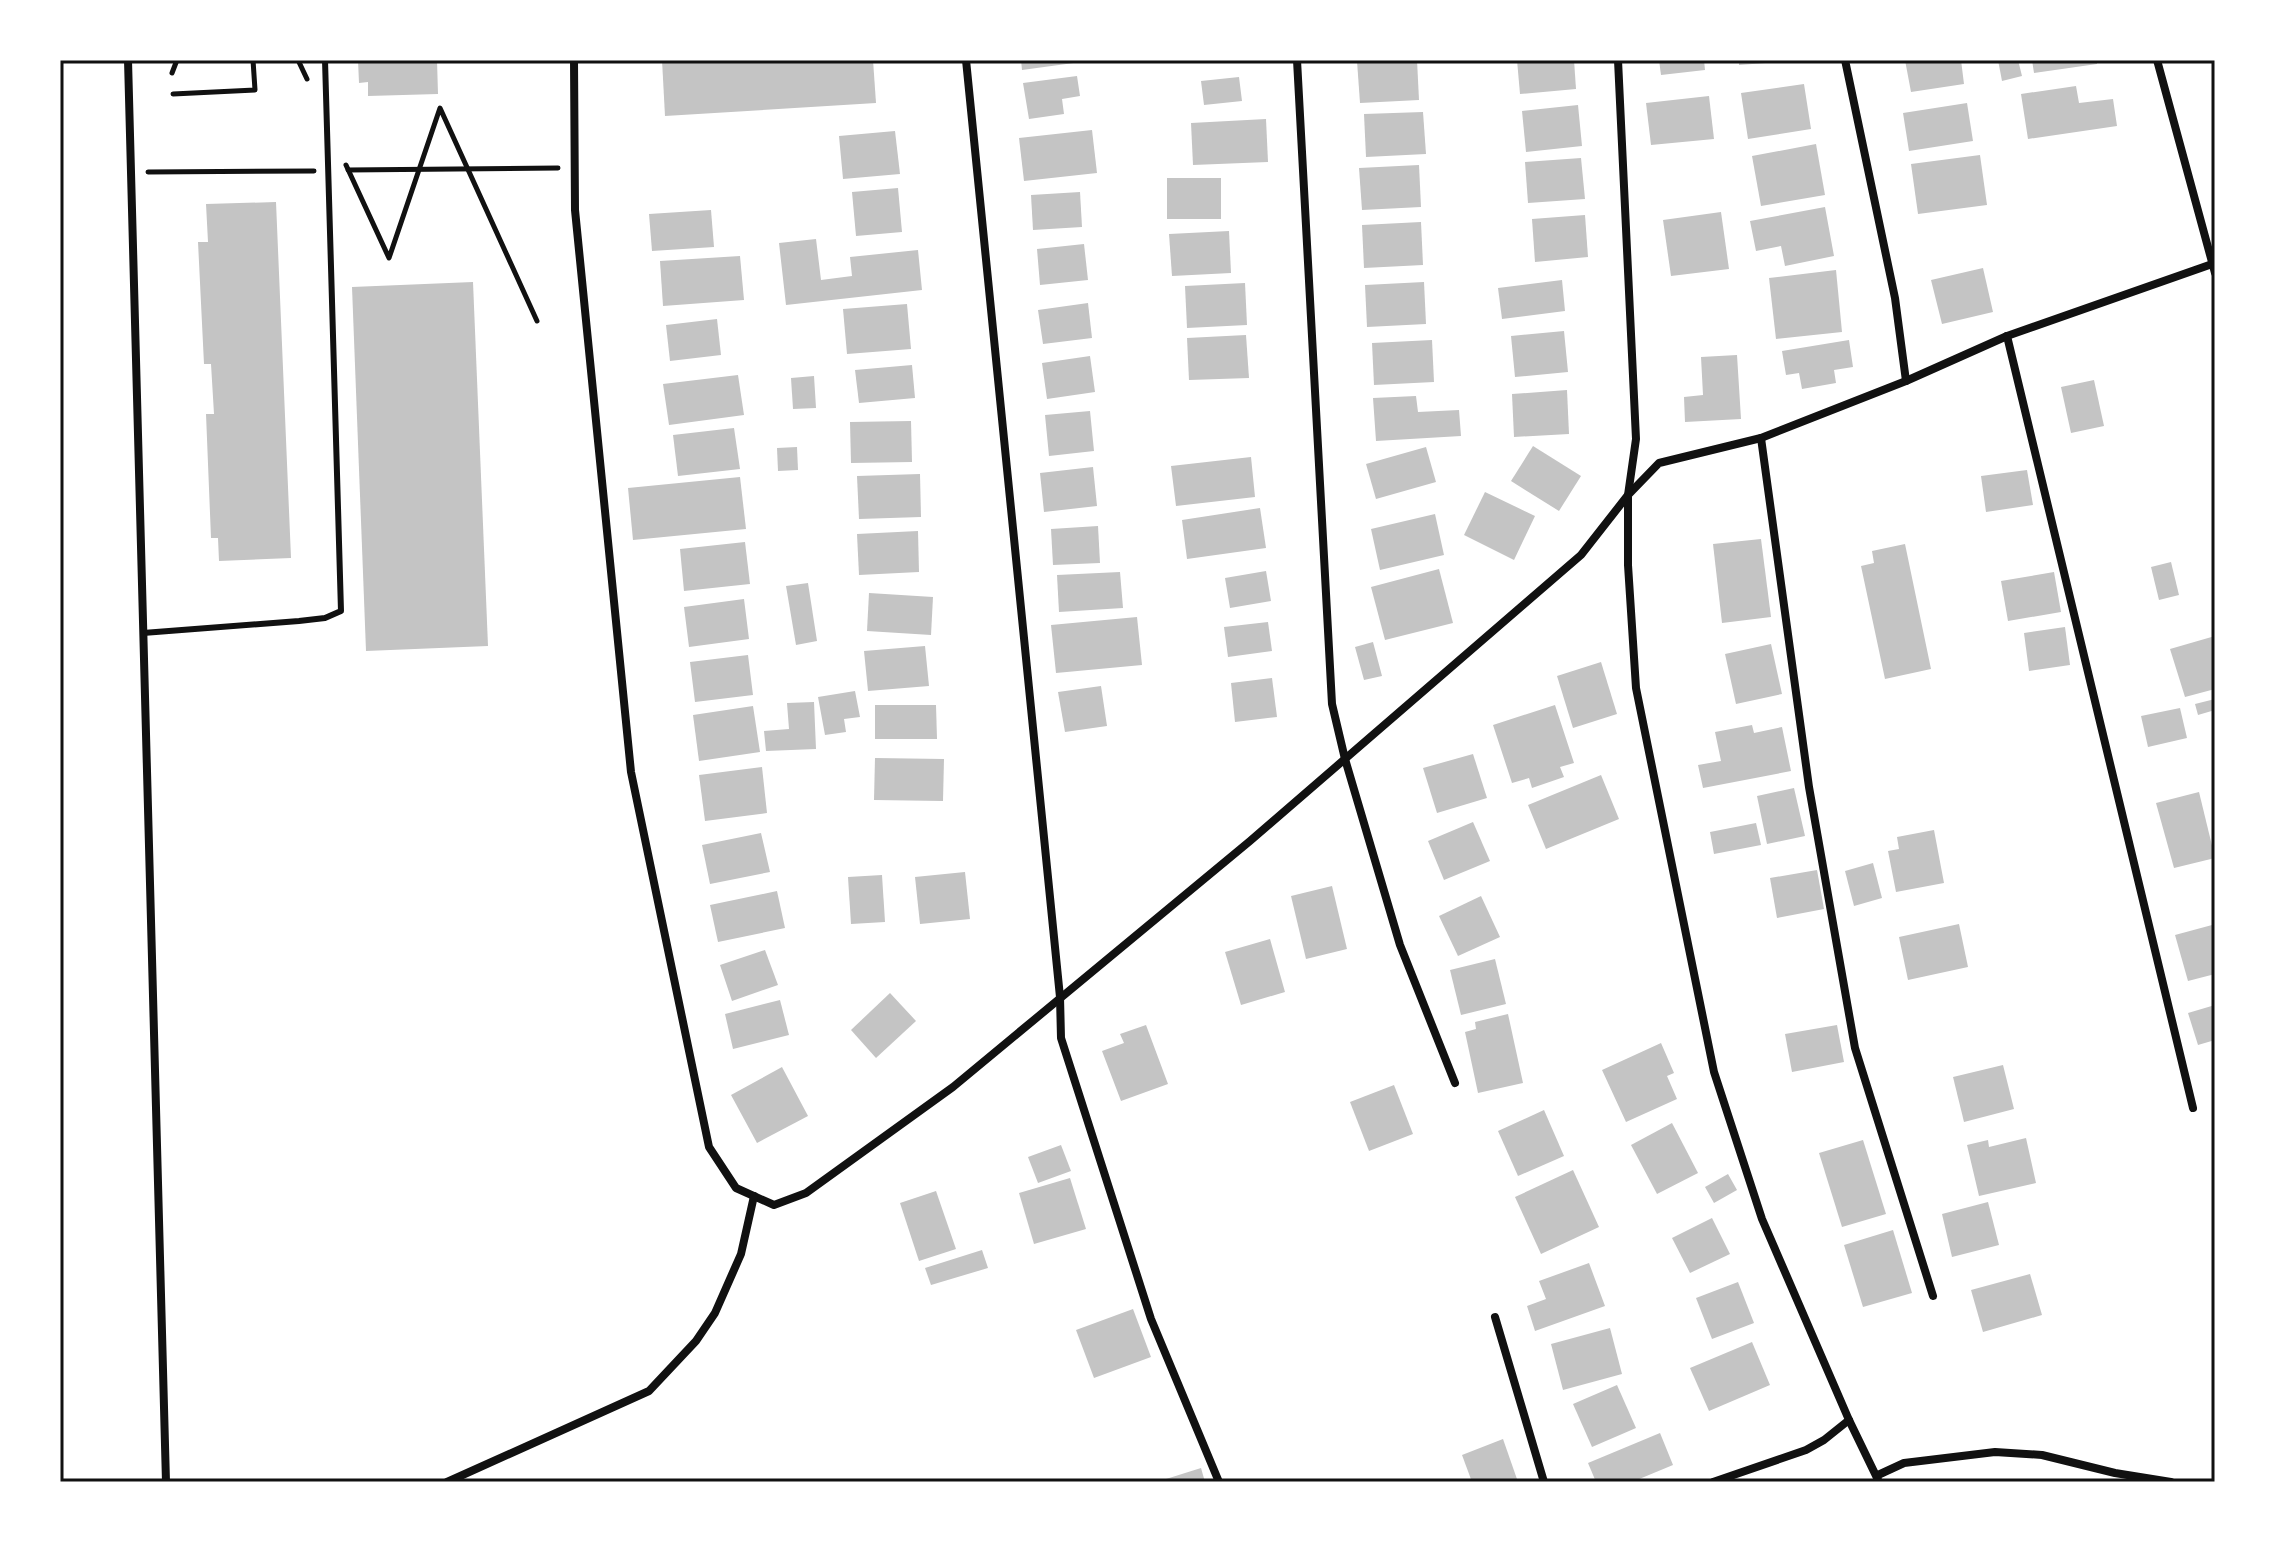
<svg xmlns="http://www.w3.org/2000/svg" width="2275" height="1542" viewBox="0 0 2275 1542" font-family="Arial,sans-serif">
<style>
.building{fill:#c4c4c4}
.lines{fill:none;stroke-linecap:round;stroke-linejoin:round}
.path{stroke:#111;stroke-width:5}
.service{stroke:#111;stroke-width:6}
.minor{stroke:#111;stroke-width:8}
.neatline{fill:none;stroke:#111;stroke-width:3}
</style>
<rect width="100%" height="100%" fill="#fff"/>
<g class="building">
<polygon points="358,60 437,60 438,94 368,96 368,82 359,83"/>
<polygon points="662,60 873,60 876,103 665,116"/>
<polygon points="1021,60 1081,60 1081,62 1022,70"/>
<polygon points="1417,60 1419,100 1360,103 1357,61"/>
<polygon points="1517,60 1574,60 1576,89 1520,94"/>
<polygon points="1659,60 1704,60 1705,70 1661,75"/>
<polygon points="1739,60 1779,60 1779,62 1739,65"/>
<polygon points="1905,60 1961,60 1964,84 1911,92"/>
<polygon points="1998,60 2018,60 2022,76 2002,81"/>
<polygon points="2032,60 2097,60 2097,64 2034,73"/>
<polygon points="1077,76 1080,96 1062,99 1064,114 1029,119 1023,83"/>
<polygon points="1239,77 1242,101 1204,105 1201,81"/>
<polygon points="1804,84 1811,129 1748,139 1741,93"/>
<polygon points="2076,86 2079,103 2113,99 2117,126 2028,139 2021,94"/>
<polygon points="1709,96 1714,139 1651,145 1646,103"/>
<polygon points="1967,103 1973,141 1909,151 1903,113"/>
<polygon points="1578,105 1582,146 1526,152 1522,111"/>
<polygon points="1423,112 1426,154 1366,157 1364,114"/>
<polygon points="1266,119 1268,162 1193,165 1191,123"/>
<polygon points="1092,130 1097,173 1024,181 1019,138"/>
<polygon points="895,131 900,174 843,179 839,136"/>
<polygon points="1816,144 1825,195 1761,206 1752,156"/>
<polygon points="1980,155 1987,205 1918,214 1911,164"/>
<polygon points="1581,158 1585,199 1528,203 1525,162"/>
<polygon points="1419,165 1421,207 1362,210 1359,168"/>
<rect x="1167" y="178" width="54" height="41"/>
<polygon points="898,188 902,232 856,236 852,192"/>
<polygon points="1080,192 1082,227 1033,230 1031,195"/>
<polygon points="276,202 291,558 219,561 218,538 211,538 206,414 214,414 211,364 204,364 198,242 208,242 206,204"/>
<polygon points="1825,207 1834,256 1785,266 1781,246 1756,251 1750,221"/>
<polygon points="711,210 714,247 652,251 649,214"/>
<polygon points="1721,212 1729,269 1671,276 1663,220"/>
<polygon points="1585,215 1588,257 1535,262 1532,219"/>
<polygon points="1421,222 1423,265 1364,268 1362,225"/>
<polygon points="1229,231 1231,273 1172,276 1169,234"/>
<polygon points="816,239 821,280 852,276 850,257 918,250 922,290 786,305 779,243"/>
<polygon points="1084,244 1088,280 1040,285 1037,249"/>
<polygon points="740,256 744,300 663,306 660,261"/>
<polygon points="1983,268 1993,312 1942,324 1931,280"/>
<polygon points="1836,270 1842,332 1776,339 1769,278"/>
<polygon points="1562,280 1565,311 1502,319 1498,288"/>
<polygon points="473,282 488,646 366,651 352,287"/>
<polygon points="1424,282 1426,324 1367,327 1365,285"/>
<polygon points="1245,283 1247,325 1187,328 1185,286"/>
<polygon points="1088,303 1092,338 1043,344 1038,310"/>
<polygon points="907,304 911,349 847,354 843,309"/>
<polygon points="717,319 721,355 670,361 666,325"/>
<polygon points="1564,331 1568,372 1515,377 1511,336"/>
<polygon points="1246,335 1249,378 1189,380 1187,338"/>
<polygon points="1432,340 1434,382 1374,385 1372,343"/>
<polygon points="1849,340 1853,367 1834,370 1836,383 1802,389 1799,373 1786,375 1782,351"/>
<polygon points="1737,355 1741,419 1685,422 1684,397 1703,395 1701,357"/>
<polygon points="1090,356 1095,392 1047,399 1042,363"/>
<polygon points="912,365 915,398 859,403 855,370"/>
<polygon points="738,375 744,415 669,425 663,384"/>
<polygon points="814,376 816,408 793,409 791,378"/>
<polygon points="2094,380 2104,426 2071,433 2061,387"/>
<polygon points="1567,390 1569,434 1514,437 1512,394"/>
<polygon points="1416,396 1418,412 1459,410 1461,436 1376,441 1373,398"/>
<polygon points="1090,411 1094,451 1049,456 1045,415"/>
<polygon points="911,421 912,462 851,463 850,422"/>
<polygon points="734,428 740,469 678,476 673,435"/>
<polygon points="1533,446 1581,476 1559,511 1511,481"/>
<polygon points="797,447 798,470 778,471 777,448"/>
<polygon points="1426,447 1436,482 1376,499 1366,464"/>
<polygon points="1251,457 1255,497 1176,506 1171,466"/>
<polygon points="1093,467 1097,506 1044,512 1040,473"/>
<polygon points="2027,470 2033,505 1986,512 1981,476"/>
<polygon points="920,474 921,517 859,519 857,476"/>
<polygon points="740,477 746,529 633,540 628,488"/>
<polygon points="1485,492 1535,516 1514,560 1464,535"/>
<polygon points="1260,508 1266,548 1187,559 1182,520"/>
<polygon points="1435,514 1444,555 1380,570 1371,529"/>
<polygon points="1098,526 1100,563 1053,565 1051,529"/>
<polygon points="918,531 919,572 859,575 857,534"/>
<polygon points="1761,539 1771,617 1722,623 1713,544"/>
<polygon points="745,542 750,584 684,591 680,549"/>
<polygon points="1905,544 1931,669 1885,679 1861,566 1874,563 1872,551"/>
<polygon points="2171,562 2179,595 2159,600 2151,567"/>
<polygon points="1439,569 1453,623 1385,640 1371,587"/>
<polygon points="1266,571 1271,601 1230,608 1225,578"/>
<polygon points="1120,572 1123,608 1059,612 1057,575"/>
<polygon points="2054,572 2061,612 2008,621 2001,581"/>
<polygon points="808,583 817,641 796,645 786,586"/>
<polygon points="869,593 933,597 931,635 867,631"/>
<polygon points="744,599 749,639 689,647 684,607"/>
<polygon points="1137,617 1142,665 1056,673 1051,625"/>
<polygon points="1268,622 1272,651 1228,657 1224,627"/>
<polygon points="2065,627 2070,665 2029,671 2024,633"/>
<polygon points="2215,636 2215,689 2185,697 2170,649"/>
<polygon points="1373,642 1382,676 1364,680 1355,647"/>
<polygon points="1771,644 1782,694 1736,704 1725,654"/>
<polygon points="925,646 929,686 868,691 864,651"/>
<polygon points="748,655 753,695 695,702 690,662"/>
<polygon points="1601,662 1617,714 1573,728 1557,676"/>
<polygon points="1272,678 1277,717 1235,722 1231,683"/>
<polygon points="1101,686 1107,726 1065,732 1058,692"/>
<polygon points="855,691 860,717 844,719 846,732 825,735 818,697"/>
<polygon points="2215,699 2215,710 2198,715 2195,704"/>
<polygon points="814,702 816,749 766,751 764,731 789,729 787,703"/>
<polygon points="875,705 936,705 937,739 875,739"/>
<polygon points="1555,705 1574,763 1560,767 1564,777 1532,788 1529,778 1512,783 1493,725"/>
<polygon points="753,706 760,752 699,761 693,715"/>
<polygon points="2180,708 2187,738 2148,747 2141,716"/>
<polygon points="1752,725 1754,733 1782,727 1791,771 1703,788 1698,765 1721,761 1715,732"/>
<polygon points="1473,754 1487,798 1437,813 1423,768"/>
<polygon points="875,758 944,759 943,801 874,800"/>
<polygon points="762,767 767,813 705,821 699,775"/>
<polygon points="1601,775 1619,819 1546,849 1528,805"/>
<polygon points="1794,788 1805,836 1767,844 1757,796"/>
<polygon points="2199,792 2215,858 2174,868 2156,803"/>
<polygon points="1473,822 1490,861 1444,880 1428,841"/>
<polygon points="1756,823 1761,845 1714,854 1710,832"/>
<polygon points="1934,830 1944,883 1896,892 1888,851 1899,849 1897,837"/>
<polygon points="761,833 770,872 710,884 702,845"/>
<polygon points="1873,863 1882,898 1854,906 1845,871"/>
<polygon points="1817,870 1824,909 1777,918 1770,878"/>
<polygon points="965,872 970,919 920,924 915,877"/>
<polygon points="882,875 885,922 851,924 848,877"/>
<polygon points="1332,886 1347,949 1306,959 1291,896"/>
<polygon points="777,891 785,928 718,942 710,905"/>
<polygon points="1481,896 1500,937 1458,956 1439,916"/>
<polygon points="1959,924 1968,967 1908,980 1899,937"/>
<polygon points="2212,925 2215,933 2215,974 2188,981 2175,935"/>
<polygon points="1270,939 1285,992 1241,1005 1225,952"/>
<polygon points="765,950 778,985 732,1001 720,965"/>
<polygon points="1495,959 1506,1004 1461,1015 1450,970"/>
<polygon points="890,993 916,1021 876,1058 851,1030"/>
<polygon points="780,1000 789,1035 733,1049 725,1014"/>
<polygon points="2215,1005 2215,1040 2198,1045 2188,1013"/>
<polygon points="1508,1014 1523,1083 1478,1093 1465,1032 1476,1029 1475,1022"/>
<polygon points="1146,1025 1168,1084 1121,1101 1102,1051 1124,1043 1120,1034"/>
<polygon points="1837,1025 1844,1062 1792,1072 1785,1034"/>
<polygon points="1661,1043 1674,1073 1667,1076 1677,1099 1626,1122 1602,1070"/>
<polygon points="2003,1065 2014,1109 1964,1122 1953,1077"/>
<polygon points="782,1067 808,1116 757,1143 731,1095"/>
<polygon points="1394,1085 1413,1134 1369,1151 1350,1102"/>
<polygon points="1544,1110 1564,1156 1518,1176 1498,1131"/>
<polygon points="1672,1123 1698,1173 1657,1194 1631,1145"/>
<polygon points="2026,1138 2036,1183 1979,1196 1967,1145 1988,1140 1989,1147"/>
<polygon points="1863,1140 1886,1214 1842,1227 1819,1153"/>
<polygon points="1061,1145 1071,1171 1038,1183 1028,1157"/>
<polygon points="1573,1170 1599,1227 1541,1254 1515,1197"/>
<polygon points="1728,1174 1737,1190 1714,1203 1705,1187"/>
<polygon points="1070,1178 1086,1229 1034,1244 1019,1193"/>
<polygon points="936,1191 956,1249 919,1261 900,1203"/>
<polygon points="1988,1202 1999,1245 1952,1257 1942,1214"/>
<polygon points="1712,1218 1730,1254 1690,1273 1672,1238"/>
<polygon points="1893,1230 1912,1293 1863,1307 1844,1245"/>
<polygon points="982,1250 988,1268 931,1285 925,1268"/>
<polygon points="1589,1263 1605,1306 1535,1331 1527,1306 1546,1299 1539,1281"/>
<polygon points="2030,1274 2042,1315 1983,1332 1971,1290"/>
<polygon points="1738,1282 1754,1323 1712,1339 1696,1298"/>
<polygon points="1133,1309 1151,1357 1094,1378 1076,1330"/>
<polygon points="1610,1328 1622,1374 1563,1390 1551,1344"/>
<polygon points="1752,1342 1770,1385 1709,1411 1690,1368"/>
<polygon points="1617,1385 1636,1428 1592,1447 1573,1404"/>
<polygon points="1660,1433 1673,1465 1632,1482 1596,1482 1588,1463"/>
<polygon points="1503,1439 1518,1482 1472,1482 1462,1455"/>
<polygon points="1201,1468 1205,1482 1167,1482 1166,1479"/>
</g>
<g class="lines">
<g class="path">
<polyline points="298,60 307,79"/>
<polyline points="172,73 177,60"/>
<polyline points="173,94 255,90 253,60"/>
<polyline points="346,165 389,258 440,108 537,321"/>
<polyline points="348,170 558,168"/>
<polyline points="148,172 314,171"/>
</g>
<polyline class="service" points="143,633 299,621 325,618 341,611 325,60"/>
<g class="minor">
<polyline points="128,60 166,1482"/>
<polyline points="574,60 575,210 631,772 709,1147 736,1188 774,1205 806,1193 953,1087 1250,841 1581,555 1628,495 1659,463 1761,438 1906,381 2007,336 2215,263"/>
<polyline points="966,60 1060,997 1061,1038 1151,1319 1219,1482"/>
<polyline points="1297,60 1332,704 1345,759 1400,945 1455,1083"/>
<polyline points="1618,60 1636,439 1628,495 1628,565 1636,688 1714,1072 1762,1219 1849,1420 1879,1482"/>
<polyline points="1845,60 1895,298 1906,381"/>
<polyline points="2157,60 2215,273"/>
<polyline points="2007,336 2193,1108"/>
<polyline points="1761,438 1809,787 1855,1048 1933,1296"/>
<polyline points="1495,1317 1544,1482"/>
<polyline points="1878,1475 1904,1463 1995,1452 2042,1455 2115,1473 2171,1482"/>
<polyline points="447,1482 649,1391 696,1341 715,1313 741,1254 754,1196"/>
<polyline points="1713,1482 1806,1450 1824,1440 1849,1420"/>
</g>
</g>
<rect width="2275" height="1542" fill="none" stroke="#ffffff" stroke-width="124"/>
<rect x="62" y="62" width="2151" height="1418" class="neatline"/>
</svg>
